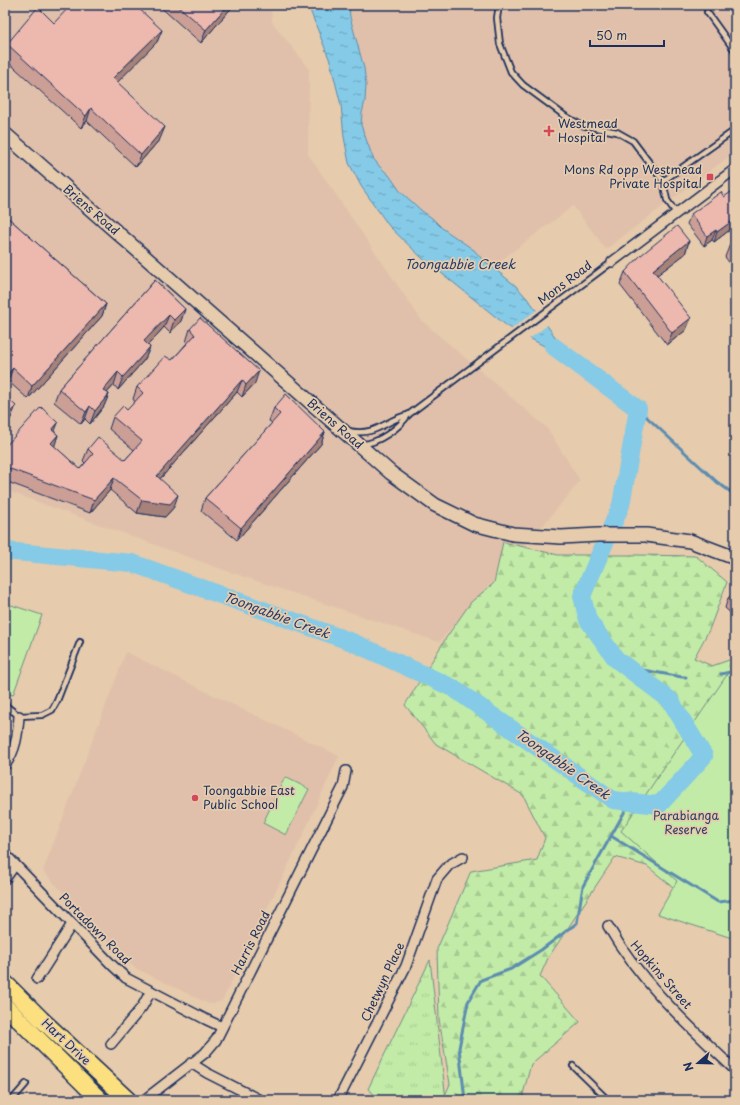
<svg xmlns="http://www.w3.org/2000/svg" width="740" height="1105" viewBox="0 0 740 1105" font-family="'Playpen Sans',sans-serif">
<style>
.built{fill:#e0c0aa}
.grass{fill:url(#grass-tufts);stroke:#6e8d82}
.forest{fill:url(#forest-firs);stroke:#6e8d82}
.park{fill:#c2eba7;stroke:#6e8d82}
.water{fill:url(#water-ripples);stroke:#5b8cb0}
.pier{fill:#e6cbad}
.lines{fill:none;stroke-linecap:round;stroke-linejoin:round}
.stream{stroke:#5b8cb0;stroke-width:3}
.river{stroke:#85cae6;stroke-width:18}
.lane-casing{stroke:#1b2f5e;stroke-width:8}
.street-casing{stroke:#1b2f5e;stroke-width:12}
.secondary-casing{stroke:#1b2f5e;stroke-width:16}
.highway-casing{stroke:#1b2f5e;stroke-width:19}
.lane{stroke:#e6cbad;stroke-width:4.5}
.street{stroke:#e6cbad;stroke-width:9}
.secondary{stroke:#e6cbad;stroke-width:13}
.highway{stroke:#fce080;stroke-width:16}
.wall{fill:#cc9f96;stroke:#1b2f5e}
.shaded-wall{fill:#a6827a;stroke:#1b2f5e}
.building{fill:#edb9ae;stroke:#1b2f5e}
.poi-dot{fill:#d1495b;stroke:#e6cbad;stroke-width:1.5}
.labels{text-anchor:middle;stroke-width:3.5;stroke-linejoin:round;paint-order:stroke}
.poi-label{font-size:12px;fill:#1b2f5e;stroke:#e6cbad;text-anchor:start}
.street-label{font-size:12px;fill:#1b2f5e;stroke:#e6cbad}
.park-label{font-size:12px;fill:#2c4265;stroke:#e6cbad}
.water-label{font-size:13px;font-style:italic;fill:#263e6c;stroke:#e6cbad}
</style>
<defs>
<pattern id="grass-tufts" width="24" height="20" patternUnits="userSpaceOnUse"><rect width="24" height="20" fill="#c2eba7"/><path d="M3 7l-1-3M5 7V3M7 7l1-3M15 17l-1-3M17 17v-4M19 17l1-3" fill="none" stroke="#a6ca92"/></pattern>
<pattern id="forest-firs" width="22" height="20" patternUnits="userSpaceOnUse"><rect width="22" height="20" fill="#c2eba7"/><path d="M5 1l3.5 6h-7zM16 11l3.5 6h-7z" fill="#a6ca92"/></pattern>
<pattern id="water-ripples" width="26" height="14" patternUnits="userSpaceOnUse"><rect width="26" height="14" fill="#85cae6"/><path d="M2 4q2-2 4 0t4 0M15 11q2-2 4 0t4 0" fill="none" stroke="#6ca4be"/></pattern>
</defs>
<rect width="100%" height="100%" fill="#e6cbad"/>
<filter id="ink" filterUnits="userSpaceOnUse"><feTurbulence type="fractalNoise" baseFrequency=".025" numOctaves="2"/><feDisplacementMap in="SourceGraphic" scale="8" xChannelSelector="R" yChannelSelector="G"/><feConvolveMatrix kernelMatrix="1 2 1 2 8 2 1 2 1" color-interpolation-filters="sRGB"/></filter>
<g filter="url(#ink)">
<g class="built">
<polygon points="5,5 271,5 272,22 309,69 308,154 422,321 547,428 580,481 544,524 439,642 224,570 5,490"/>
<polygon points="349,5 735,5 735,152 606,249 573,206 492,267 481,258 474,250 442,228 432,218 422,211 400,191 389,175 380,167 373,158 361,125 362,113 365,101 366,85 364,68 350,17"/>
<polygon points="126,652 207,692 339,756 301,839 222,1001 209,1004 135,968 127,961 43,871"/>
</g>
<polygon class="grass" points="430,960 446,1100 381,1100 368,1089"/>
<polygon class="forest" points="503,542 558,555 637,555 696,556 727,582 709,630 694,658 712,666 735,658 735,922 720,925 647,866 615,857 548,958 540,976 580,1022 531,1064 523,1094 526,1100 443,1100 450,1084 439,1019 437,949 471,871 537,860 545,838 523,795 436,744 405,705 446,638 471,602 494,583"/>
<g class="park">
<polygon points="5,603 42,615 13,695 5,692"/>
<polygon points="735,663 735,939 658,914 677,881 621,831"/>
<polygon points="285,777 309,789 286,835 263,823"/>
</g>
<polygon class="water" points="308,5 349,5 350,17 364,68 366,85 365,101 362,113 361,125 373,158 380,167 389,175 400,191 422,211 432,218 442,228 474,250 481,258 516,286 532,304 572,361 507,326 449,279 423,259 389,226 361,186 349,163 344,137 341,105 330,61"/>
<polygon class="pier" points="538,309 549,324 528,340 510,330"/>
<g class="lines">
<g class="stream">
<polyline points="638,409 717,482 735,495"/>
<polyline points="626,667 682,677 686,677"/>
<polyline points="721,674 735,671"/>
<polyline points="611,836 718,902 735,900"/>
<polyline points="465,1100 459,1048 468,1002 481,980 511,969 541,950 577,923 583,886 630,802"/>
</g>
<polyline class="river" points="5,551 132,563 352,642 453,688 613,800 659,805 704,756 670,700 616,659 588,620 582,596 621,505 638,409 553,346"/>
<g class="lane-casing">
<g id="lane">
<polyline points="499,5 497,18 500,44 511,72 523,85 565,116 581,125 617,132 633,141 663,181 667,200 676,213"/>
<polyline points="707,12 735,51"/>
<polyline points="663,181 735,130"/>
<path d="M348 431C377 437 384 420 408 415"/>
<path d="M362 444C378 444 400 427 408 415L612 262"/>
<polyline points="5,705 19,716 42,715 52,710 57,701 80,642"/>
<polyline points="573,1066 608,1100"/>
<polyline points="12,1100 26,1084"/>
</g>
</g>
<g class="street-casing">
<g id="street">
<polyline points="732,5 735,9"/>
<polyline points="612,262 735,169"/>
<path d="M5 765C16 751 18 733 19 716"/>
<polyline points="5,854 112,965 126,978 205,1019 222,1027"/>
<polyline points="5,879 15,865"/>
<path d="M608 926C640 982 689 1026 735 1070"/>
<polyline points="37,979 72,924"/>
<polyline points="111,1044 142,1007 151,991"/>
<polyline points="191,1063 207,1073 260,1100"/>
<polyline points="144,1100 205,1053 216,1040 343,787 346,771"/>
<polyline points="338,1100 406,966 437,879 449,865 463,857"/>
</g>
</g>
<g class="secondary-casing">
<polyline id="secondary" points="5,134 391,473 435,505 474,524 513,534 561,537 598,535 646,535 690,541 735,558"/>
</g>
<g class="highway-casing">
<g id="highway">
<polyline points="5,983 41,1019 128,1100"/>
<polyline points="5,1006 100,1100"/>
</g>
</g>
<use href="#lane" class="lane"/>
<use href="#street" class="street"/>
<use href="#secondary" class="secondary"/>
<use href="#highway" class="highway"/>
</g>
<g class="wall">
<polygon points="158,5 234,5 201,43"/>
<polygon points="54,23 162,30 157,42 117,82 160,139 136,167 87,121 81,128 5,59 5,49 7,44"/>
<polygon points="735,183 735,196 733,194 734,191 733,189"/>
<polygon points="724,197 735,197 735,226 714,242 712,240 704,246 687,224 691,214"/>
<polygon points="5,215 106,304 102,316 28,399 8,381 5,384"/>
<polygon points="735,237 735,270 725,257 732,239"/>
<polygon points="689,241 685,254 657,275 686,330 667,345 620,285 625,272"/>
<polygon points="155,280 185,309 181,321 170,333 164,327 148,345 150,347 145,359 118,390 114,385 107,393 109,394 104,406 90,424 85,419 81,424 54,402 59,389"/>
<polygon points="190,329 255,383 242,397 237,392 160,479 174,507 165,517 137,513 110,490 90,513 5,481 5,447 54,432 58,435 54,446 80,469 85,463 83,461 88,449 125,460 134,450 109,429 113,417 127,410 135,402 133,399 137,387 172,360 187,343 186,342"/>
<polygon points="274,408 325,432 321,444 237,540 201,511 205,498 272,423 269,421"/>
<polygon points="735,591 735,617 725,608 728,598"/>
</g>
<g class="shaded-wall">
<polygon points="228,5 234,5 201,43 206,30"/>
<polygon points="162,30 157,42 109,91 113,78"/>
<polygon points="91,108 87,121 81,128 86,116"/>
<polygon points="165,127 160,139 136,167 141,155"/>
<polygon points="735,219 735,226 714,242 717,232"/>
<polygon points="716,230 712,240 704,246 707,236"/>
<polygon points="689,241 685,254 648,282 653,270"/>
<polygon points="106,304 102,316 28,399 32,386"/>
<polygon points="185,309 181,321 170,333 174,320"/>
<polygon points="169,315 164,327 140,354 144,341"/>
<polygon points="691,318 686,330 667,345 672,333"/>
<polygon points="150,347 145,359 118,390 123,377"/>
<polygon points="13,368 8,381 5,384 5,377"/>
<polygon points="259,371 255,383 242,397 246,385"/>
<polygon points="118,372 114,385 99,402 103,390"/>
<polygon points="242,380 237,392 152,488 157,476"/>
<polygon points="109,394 104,406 90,424 95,411"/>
<polygon points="16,406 11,418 5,426 5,418"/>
<polygon points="90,406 85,419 81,424 86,412"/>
<polygon points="58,423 53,436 52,430"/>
<polygon points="325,432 321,444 237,540 241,528"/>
<polygon points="58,435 54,448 51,443"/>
<polygon points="114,478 110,490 90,513 94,500"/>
<polygon points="178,495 174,507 165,517 137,513 142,500"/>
</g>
<g class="building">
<polygon points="71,5 135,5 162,30 113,78 165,127 141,155 91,108 86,116 7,44 38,7 54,23"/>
<polygon points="177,5 228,5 206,30"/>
<polygon points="721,192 724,197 731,192 735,197 735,219 717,232 716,230 707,236 691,214"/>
<polygon points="5,215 106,304 32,386 13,368 5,377"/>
<polygon points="677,226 689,241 653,270 691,318 672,333 625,272 640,256"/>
<polygon points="735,237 735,243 732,239"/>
<polygon points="155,280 185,309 174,320 169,315 144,341 150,347 123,377 118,372 103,390 109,394 95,411 90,406 86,412 59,389"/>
<polygon points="200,318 259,371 246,385 242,380 157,476 178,495 170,504 142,500 114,478 94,500 5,467 5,447 41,407 58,423 52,430 58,435 51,443 80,469 93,454 88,449 98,437 125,460 142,441 113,417 123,406 127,410 143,393 137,387 165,356 172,360 195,335 190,329"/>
<polygon points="286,394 325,432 241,528 205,498 280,414 274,408"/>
<polygon points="5,396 16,406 5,418"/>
<polygon points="735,591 735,605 728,598"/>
</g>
</g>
<g class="poi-dot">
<path d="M547 125h4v4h4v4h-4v4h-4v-4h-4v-4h4z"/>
<rect x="706" y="173" width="8" height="8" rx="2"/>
<circle cx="195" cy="798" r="4"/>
</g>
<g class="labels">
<g class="poi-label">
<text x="558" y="128">Westmead<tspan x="558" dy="14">Hospital</tspan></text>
<text x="702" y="174" text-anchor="end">Mons Rd opp Westmead<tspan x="702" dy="14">Private Hospital</tspan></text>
<text x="203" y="795">Toongabbie East<tspan x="203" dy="14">Public School</tspan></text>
</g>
<g class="street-label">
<text transform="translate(91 210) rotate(41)" y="4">Briens Road</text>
<text transform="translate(565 283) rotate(-37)" y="4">Mons Road</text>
<text transform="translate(335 424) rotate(41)" y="4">Briens Road</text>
<text transform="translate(95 929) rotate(45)" y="4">Portadown Road</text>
<text transform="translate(251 943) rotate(-63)" y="4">Harris Road</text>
<text transform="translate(661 975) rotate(49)" y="4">Hopkins Street</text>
<text transform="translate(383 982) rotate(-65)" y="4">Chetwyn Place</text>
<text transform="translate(66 1042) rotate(43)" y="4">Hart Drive</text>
</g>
<g class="park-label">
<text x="686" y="820">Parabianga<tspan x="686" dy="14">Reserve</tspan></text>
</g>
<g class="water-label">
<text x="460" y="269">Toongabbie Creek</text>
<text transform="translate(277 615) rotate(20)" y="5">Toongabbie Creek</text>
<text transform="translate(563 764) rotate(35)" y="5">Toongabbie Creek</text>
</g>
</g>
<rect width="740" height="1105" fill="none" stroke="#e6cbad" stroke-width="20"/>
<rect x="10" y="10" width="720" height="1085" fill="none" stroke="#1b2f5e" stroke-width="1.5" filter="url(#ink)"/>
<g transform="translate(698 1063) rotate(250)" stroke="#e6cbad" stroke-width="3" paint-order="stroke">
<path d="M0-3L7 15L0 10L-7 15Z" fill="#1b2f5e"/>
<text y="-6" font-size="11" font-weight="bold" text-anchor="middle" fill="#1b2f5e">N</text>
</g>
<path d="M590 40v6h74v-6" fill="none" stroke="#1b2f5e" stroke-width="2"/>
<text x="596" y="40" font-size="12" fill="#1b2f5e" stroke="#e6cbad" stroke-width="3" paint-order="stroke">50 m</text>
</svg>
